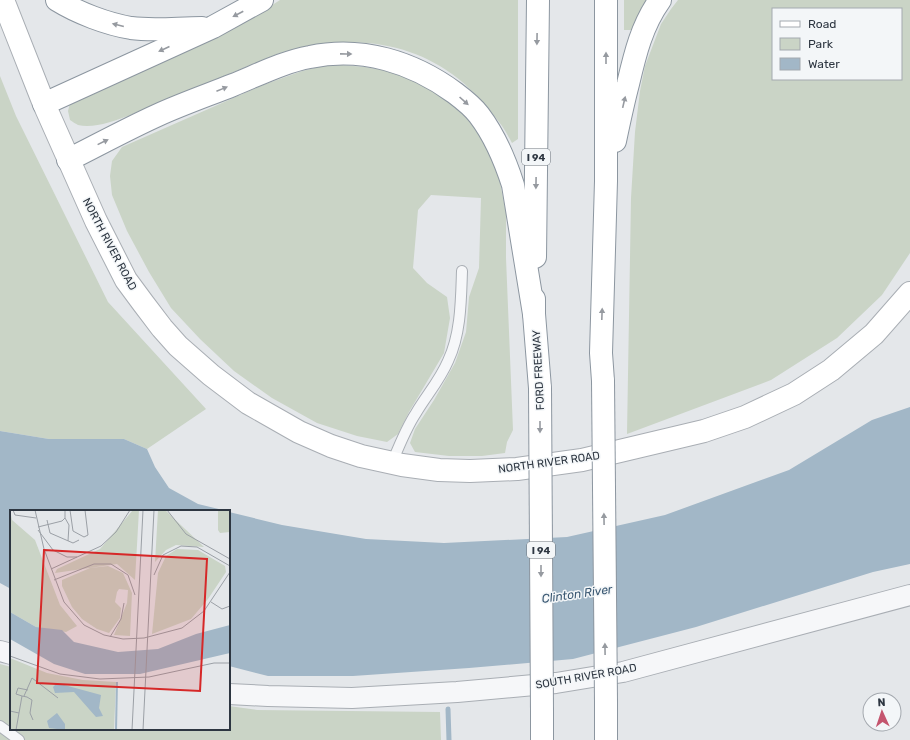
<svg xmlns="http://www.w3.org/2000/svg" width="910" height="740" viewBox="0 0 910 740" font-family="Rubik,sans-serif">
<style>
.green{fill:#cad4c6;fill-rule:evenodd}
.water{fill:#a2b7c7}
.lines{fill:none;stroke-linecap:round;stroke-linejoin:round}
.stream{stroke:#a2b7c7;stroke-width:5}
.lane-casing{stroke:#a9aeb4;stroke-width:12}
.street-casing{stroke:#a9aeb4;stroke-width:22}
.secondary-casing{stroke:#a9aeb4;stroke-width:24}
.highway-casing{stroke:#8c96a0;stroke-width:24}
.lane{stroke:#f6f7f9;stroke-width:10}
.street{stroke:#f6f7f9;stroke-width:20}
.secondary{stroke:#fff;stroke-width:22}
.highway{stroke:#fff;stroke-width:22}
.highway-bridge-casing{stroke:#8c96a0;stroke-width:24;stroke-linecap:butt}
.highway-bridge{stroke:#fff;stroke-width:22}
.oneway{fill:#969aa0}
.labels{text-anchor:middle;stroke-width:3;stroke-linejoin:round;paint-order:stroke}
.shield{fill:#f3f6f8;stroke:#687078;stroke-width:1}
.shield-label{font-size:10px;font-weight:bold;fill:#2d3641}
.street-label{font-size:11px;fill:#2d3641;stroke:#f3f6f8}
.water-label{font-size:12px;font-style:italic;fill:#3a5872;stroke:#f3f6f8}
.inset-river{fill:none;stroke:#a2b7c7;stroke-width:2}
.inset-road{fill:none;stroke:#9ba0a6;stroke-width:1}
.view{fill:#d62828;fill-opacity:0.15;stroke:#d62828;stroke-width:2}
.inset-edge{fill:none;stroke:#2d3641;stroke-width:2}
</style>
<rect width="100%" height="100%" fill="#e4e7ea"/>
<g class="green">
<path d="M280 0H518V139L512 143C508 136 504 128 499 122 486 105 470 87 452 74 408 42 353 36 300 48 292 49 285 52 277 54L128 116C114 121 93 129 78 125 76 124 73 122 70 120L68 111 70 103 254 17Z"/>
<polygon points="624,0 647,0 640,11 632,30 624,30"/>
<path d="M678 0H910V253L882 295 837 338 771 380 627 434 631 198 635 132 640 91 645 66 661 24 671 9ZM773 9H901V79H773Z"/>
<polygon points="342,65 365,67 388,71 410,79 430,88 449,102 468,119 482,137 493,157 500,183 506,213 506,258 513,430 507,442 505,453 482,456 449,456 415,452 410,443 415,429 434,400 455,363 466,332 469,297 479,268 481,198 431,195 418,210 413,268 427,283 447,297 450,318 444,353 409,412 398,434 387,442 357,436 317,423 272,398 234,371 200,339 171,308 149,272 127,231 112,195 110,176 112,161 122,147 263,85 302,71 323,66"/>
<polygon points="0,76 16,116 108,302 206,409 147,449 124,439 49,439 0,431"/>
<polygon points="0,664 11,667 11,729 229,729 229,706 257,710 440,712 441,740 0,740"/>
</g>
<g class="water">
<polygon points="910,407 910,564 873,572 696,627 573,659 469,668 353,676 268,676 229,666 229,512 282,525 366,539 444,543 567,537 665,515 789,470 872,420"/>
<polygon points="0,431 49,439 124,439 147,449 155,467 169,488 198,504 227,511 11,511 11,589 0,583"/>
</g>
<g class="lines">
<polyline class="stream" points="448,709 449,740"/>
<g class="lane-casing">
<g id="lane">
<path d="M392 463C399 446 406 428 416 413 426 396 440 380 448 361 461 334 461 300 462 271"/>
<polyline points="0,726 19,740"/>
</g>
</g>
<g class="street-casing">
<g id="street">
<polyline points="0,651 11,654"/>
<polyline points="229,694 268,696 352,698 457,692 556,683 623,672 910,595"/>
</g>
</g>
<g class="secondary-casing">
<polyline id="secondary" points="3,0 44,104 96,221 126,280 143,303 162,328 178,346 211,375 248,403 299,432 331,446 361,456 402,465 439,470 470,471 517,469 582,460 704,431 745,417 794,394 831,370 874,334 910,293"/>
</g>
<g class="highway-casing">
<g id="highway">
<path d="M57 0C78 13 107 24 131 28 154 31 178 28 202 28"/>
<polyline points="44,104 213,27 262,0"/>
<path d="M615 141C619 122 623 103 628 84 635 54 642 25 660 0"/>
<path d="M68 160C98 145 127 129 158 115 182 104 208 95 233 85 258 75 283 62 310 57 362 46 413 62 455 93 463 99 473 107 479 115 495 136 505 160 513 185L534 314"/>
<polyline points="535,257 538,0"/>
<polyline points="534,299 534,314 540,388"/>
<polyline points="603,381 601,353 606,181 606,0"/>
<polyline points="542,740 542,711"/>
<polyline points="606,740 606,702"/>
</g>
</g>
<use href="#lane" class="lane"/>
<use href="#street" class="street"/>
<use href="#secondary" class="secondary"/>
<use href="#highway" class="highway"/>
<g class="highway-bridge-casing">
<g id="highway-bridge">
<polyline points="603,381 606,702"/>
<polyline points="540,388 542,711"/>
</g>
</g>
<use href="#highway-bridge" class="highway-bridge"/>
</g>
<defs><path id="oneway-solid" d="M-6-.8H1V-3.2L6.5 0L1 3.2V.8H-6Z"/></defs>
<g class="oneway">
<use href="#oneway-solid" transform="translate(238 14) rotate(152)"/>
<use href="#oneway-solid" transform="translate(118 25) rotate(-166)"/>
<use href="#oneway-solid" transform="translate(537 39) rotate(91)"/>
<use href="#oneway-solid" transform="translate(164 49) rotate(156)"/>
<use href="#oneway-solid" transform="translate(346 54) rotate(1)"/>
<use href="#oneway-solid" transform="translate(606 58) rotate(-90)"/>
<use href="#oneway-solid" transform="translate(222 89) rotate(-22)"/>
<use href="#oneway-solid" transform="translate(464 101) rotate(42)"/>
<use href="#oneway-solid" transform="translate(624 102) rotate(-77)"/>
<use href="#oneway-solid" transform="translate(103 142) rotate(-26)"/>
<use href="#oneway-solid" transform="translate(536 183) rotate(91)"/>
<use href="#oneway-solid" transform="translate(602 314) rotate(-88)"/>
<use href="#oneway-solid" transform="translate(540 427) rotate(90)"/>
<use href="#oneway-solid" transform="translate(604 519) rotate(-91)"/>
<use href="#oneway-solid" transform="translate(541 571) rotate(90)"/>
<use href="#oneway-solid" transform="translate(605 649) rotate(-91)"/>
</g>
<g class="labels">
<g class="shield">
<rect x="522" y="149" width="28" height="16" rx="3"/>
<rect x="527" y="542" width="28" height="16" rx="3"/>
</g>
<g class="shield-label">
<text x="536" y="161">I 94</text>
<text x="541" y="554">I 94</text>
</g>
<g class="street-label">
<text transform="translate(110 244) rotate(62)" y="4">NORTH RIVER ROAD</text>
<text transform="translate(538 370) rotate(-93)" y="4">FORD FREEWAY</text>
<text transform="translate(549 462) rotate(-8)" y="4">NORTH RIVER ROAD</text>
<text transform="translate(586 676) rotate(-10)" y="4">SOUTH RIVER ROAD</text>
</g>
<g class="water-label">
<text transform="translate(577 594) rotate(-8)" y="4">Clinton River</text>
</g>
</g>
<g transform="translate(10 510)">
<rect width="220" height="220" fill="#e4e7ea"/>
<path d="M0 0 2 10 25 30 50 95 67 116 56 122 26 117 0 102ZM123 0H129L125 70 107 54 45 63 47 59 90 39ZM148 0H155L194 37 166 35 156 40 145 52ZM208 0H220V22L210 23 208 20ZM167 39 188 40 215 56 216 62 198 89 181 109 142 124 148 63 156 46ZM98 56 113 63 122 83 120 126 104 125 117 93 118 80 109 79 107 82 105 92 111 98 110 108 99 123 87 119 72 109 62 97 52 76V70L80 58ZM0 148 37 163 73 170 106 172 104 220H0Z" fill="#cad4c6"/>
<path d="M0 102 26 117 52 120 64 132 108 142 148 139 186 124 220 115V143L130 164H75L44 154 0 129ZM47 173 91 185 89 198 93 206 86 207 64 182 45 183 43 177ZM47 203 55 214V220L39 218 37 211Z" fill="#a2b7c7"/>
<path class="inset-river" d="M106 220 107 172"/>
<path class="inset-road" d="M3 0 5 5 26 8M25 0 34 39 54 92 74 115 94 125 113 129 134 128 172 118 194 101 220 62M60 0 63 21 74 27 78 25 75 0M157 0 176 24 220 49M55 8 59 15 58 31M37 10 40 23 63 33 69 30M28 17 52 11 55 8V0M28 20 43 40 57 47H67M41 59 91 36 106 22 120 0M144 65 153 45 171 36 187 37 220 56M44 70 84 54H101L118 65 125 85M201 92 212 99 220 96M100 127 111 109 114 93M0 146 50 164 90 169 139 167 204 153H220M12 186 6 184 8 178 18 180M14 186 22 168 48 188M0 201 9 203 12 186 17 187 22 190 20 203 23 210M6 220 9 203M122 220 133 0M133 220 144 0"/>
<path class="view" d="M34 40 197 49 190 181 27 173Z"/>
<rect width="220" height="220" class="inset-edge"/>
</g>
<rect x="772" y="8" width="130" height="72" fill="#f3f6f8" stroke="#a4a9af"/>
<rect x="780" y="21" width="20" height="6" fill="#ffffff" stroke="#a4a9af"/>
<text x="808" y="28" font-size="12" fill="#2d3641">Road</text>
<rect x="780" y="38" width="20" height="12" fill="#cad4c6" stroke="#a4a9af"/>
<text x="808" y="48" font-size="12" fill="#2d3641">Park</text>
<rect x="780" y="58" width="20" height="12" fill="#a2b7c7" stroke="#a4a9af"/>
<text x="808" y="68" font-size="12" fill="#2d3641">Water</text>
<g transform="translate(882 712) rotate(357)"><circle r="19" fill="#f3f6f8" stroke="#a4a9af"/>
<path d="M0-3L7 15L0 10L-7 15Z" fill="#c4556e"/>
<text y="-6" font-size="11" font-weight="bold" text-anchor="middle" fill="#2d3641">N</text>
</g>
</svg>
